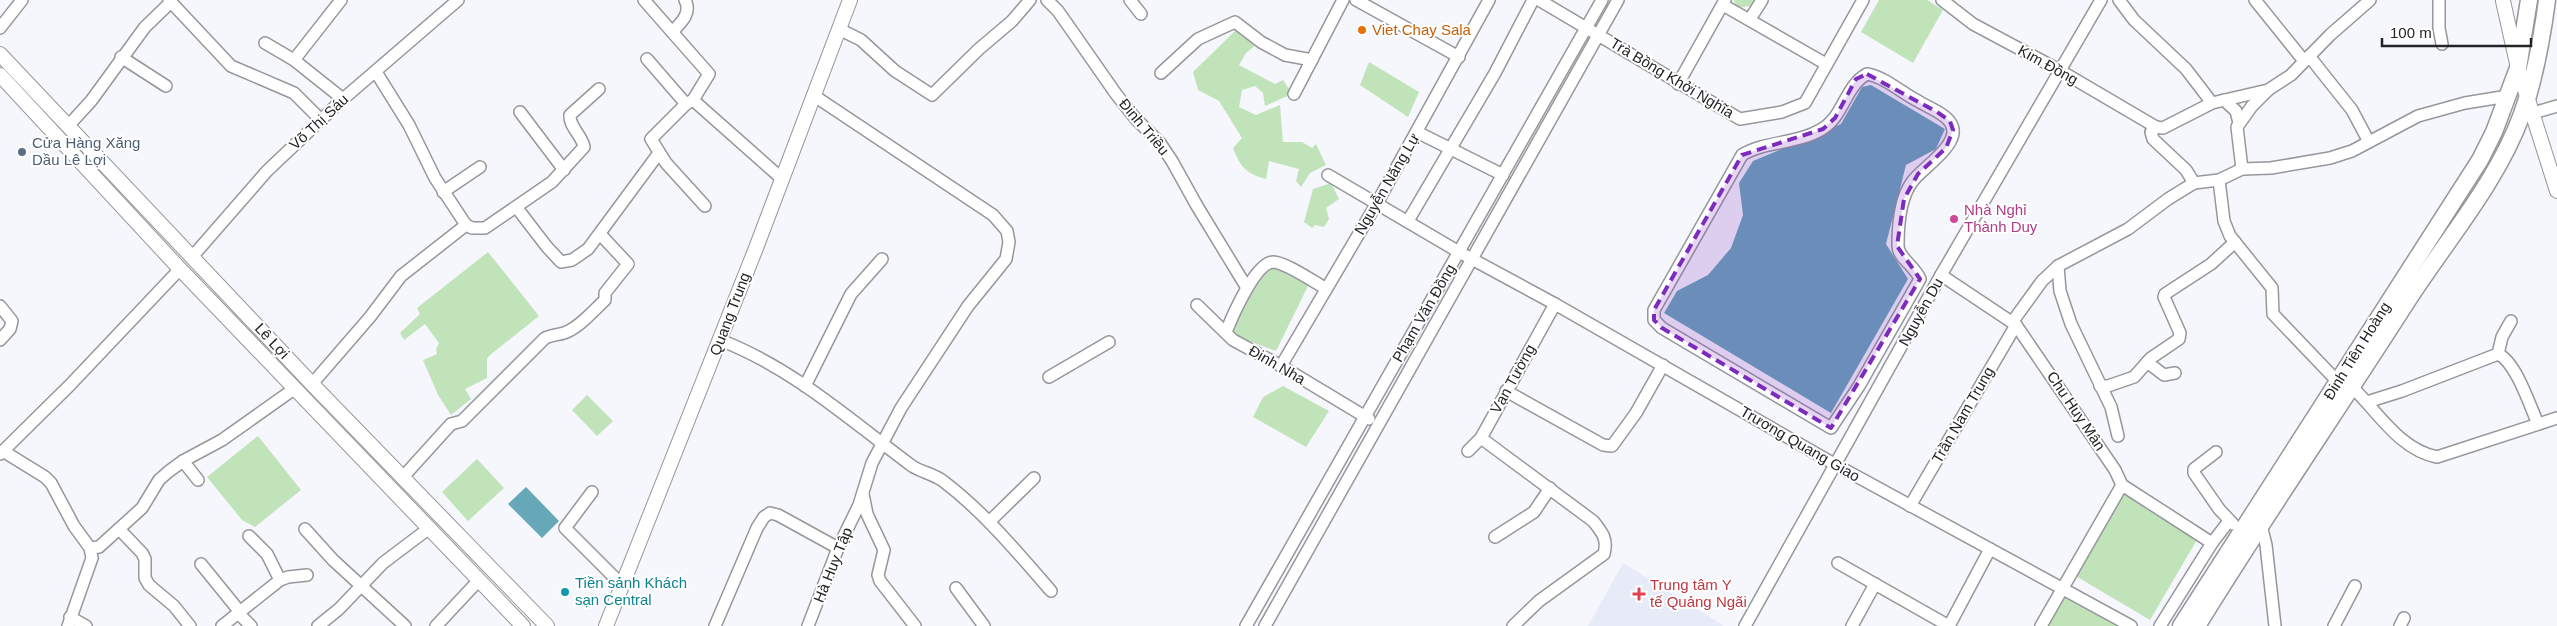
<svg xmlns="http://www.w3.org/2000/svg" width="2557" height="626" viewBox="0 0 2557 626" font-family="Helvetica,sans-serif">
<style>
.built{fill:#e7eaf7}
.green{fill:#c1e3b9}
.water{fill:#66a7b8}
.lines{fill:none;stroke-linecap:round;stroke-linejoin:round}
.minor-casing{stroke:#96979c;stroke-width:14}
.major-casing{stroke:#96979c;stroke-width:16}
.highway-casing{stroke:#96979c;stroke-width:19}
.minor{stroke:#fff;stroke-width:11}
.major{stroke:#fff;stroke-width:14}
.highway{stroke:#fff;stroke-width:16}
.marked{fill:#7b2cbf;fill-opacity:0.2;stroke:#7b2cbf;stroke-width:4;stroke-dasharray:10 6;stroke-linejoin:round}
.food-dot{fill:#e8710a;stroke:#fff;stroke-width:2}
.service-dot{fill:#5c6f8a;stroke:#fff;stroke-width:2}
.hotel-dot{fill:#d1479c;stroke:#fff;stroke-width:2}
.culture-dot{fill:#0f9aa8;stroke:#fff;stroke-width:2}
.health-dot{fill:#e0444e;stroke:#fff;stroke-width:2}
.labels{text-anchor:middle;stroke-width:4;stroke-linejoin:round;paint-order:stroke}
.food-label{font-size:15px;fill:#c56008;stroke:#fff;text-anchor:start}
.street-label{font-size:15px;fill:#232426;stroke:#fff}
.service-label{font-size:15px;fill:#4e5e75;stroke:#fff;text-anchor:start}
.hotel-label{font-size:15px;fill:#b23c85;stroke:#fff;text-anchor:start}
.culture-label{font-size:15px;fill:#0d838f;stroke:#fff;text-anchor:start}
.health-label{font-size:15px;fill:#be3a42;stroke:#fff;text-anchor:start}
</style>
<rect width="100%" height="100%" fill="#f5f7fd"/>
<polygon class="built" points="1623,563 1723,625 1722,626 1588,626"/>
<g class="green">
<polygon points="1734,0 1754,0 1750,6 1737,8"/>
<polygon points="1879,0 1927,0 1943,10 1913,63 1861,32"/>
<path d="M1238 28 1257 44 1246 53 1239 65 1275 84 1283 80 1292 94 1265 106 1263 93 1255 86 1242 90 1239 107 1256 115 1280 105 1283 142H1302L1312 148 1316 144 1326 165 1310 173 1301 187 1296 181 1299 169 1269 161 1266 179C1247 174 1240 167 1233 148L1242 138 1219 101 1198 90 1193 72Z"/>
<polygon points="1369,62 1419,92 1408,117 1360,85"/>
<polygon points="1331,183 1339,199 1326,208 1329,219 1324,227 1315,225 1312,228 1304,222 1313,189"/>
<polygon points="488,252 539,316 490,355 487,359 487,378 465,389 471,399 451,415 438,395 423,360 437,354 436,349 439,343 425,324 404,340 400,333 420,314 417,308"/>
<polygon points="1265,261 1309,284 1276,351 1225,332"/>
<polygon points="1283,386 1329,411 1306,447 1253,417 1263,397"/>
<polygon points="587,395 613,421 597,436 572,410"/>
<polygon points="258,436 301,490 255,527 242,520 207,477"/>
<polygon points="477,459 504,488 468,521 442,492"/>
<polygon points="2122,493 2198,538 2150,620 2074,575"/>
<polygon points="2060,594 2117,626 2042,626"/>
</g>
<g class="water">
<polygon points="1871,85 1945,129 1936,149 1906,165 1886,244 1908,279 1831,413 1664,313 1677,291 1708,275 1731,248 1743,215 1739,183 1753,161 1841,124 1862,87"/>
<polygon points="526,487 559,521 542,538 508,504"/>
</g>
<g class="lines">
<g class="minor-casing">
<g id="minor">
<polyline points="169,0 231,66 294,93 321,120"/>
<polyline points="644,0 709,74 693,100 686,104 651,139 666,163 705,206"/>
<polyline points="1047,0 1058,11 1116,94 1135,118 1160,143 1172,161 1197,206 1247,288"/>
<polyline points="1130,0 1141,14"/>
<polyline points="1356,0 1459,57"/>
<polyline points="1539,0 1740,119 1782,112 1805,103 1863,0"/>
<polyline points="1942,0 1973,24 2059,70 2156,127 2163,128 2212,103 2268,90 2291,75 2330,35 2370,0"/>
<polyline points="2119,0 2134,20 2186,69 2212,103"/>
<polyline points="2255,0 2304,61"/>
<polyline points="2439,0 2439,28 2442,44"/>
<polyline points="1723,5 1826,64"/>
<polyline points="1750,19 1762,0"/>
<polyline points="0,28 22,0"/>
<polyline points="839,29 861,40 895,71 932,95 979,49 1012,21 1030,0"/>
<path d="M672 32C681 23 692 13 685 0"/>
<polyline points="265,43 294,60 343,99"/>
<polyline points="2309,56 2352,110 2369,142"/>
<polyline points="121,57 166,86"/>
<polyline points="647,59 686,104"/>
<polyline points="294,60 341,0"/>
<polyline points="376,72 409,125 435,178 466,225"/>
<polyline points="1161,73 1198,39 1235,22 1261,42 1285,55 1312,60"/>
<path d="M1867 74C1885 77 1902 93 1918 101 1927 107 1944 113 1950 122 1965 143 1921 168 1912 182 1900 198 1898 225 1898 245 1897 257 1915 266 1920 279L1859 386 1831 428 1662 328 1654 320V310L1742 155C1764 141 1798 144 1822 129 1844 116 1845 86 1867 74Z"/>
<polyline points="1678,84 1725,0"/>
<polyline points="1294,94 1343,0"/>
<polyline points="693,100 781,178"/>
<polyline points="2224,100 2236,111 2239,123"/>
<polyline points="520,112 564,170"/>
<polyline points="2533,113 2557,106"/>
<polyline points="68,126 91,101 145,27 171,2"/>
<polyline points="2156,127 2151,132 2153,139 2186,170 2194,183"/>
<polyline points="1417,132 1503,175"/>
<polyline points="2242,169 2237,127 2252,106 2268,90"/>
<polyline points="1328,175 1459,252 1555,304 1836,465 2131,626"/>
<polyline points="2219,180 2224,221 2230,236 2272,288 2273,314 2338,382"/>
<polyline points="443,192 480,167"/>
<polyline points="517,208 547,247 561,262 572,260 588,249 659,153"/>
<polyline points="1408,221 1495,73 1533,0"/>
<polyline points="192,257 267,171 343,99 458,0"/>
<polyline points="2058,266 2060,291 2071,324 2111,407 2118,436"/>
<polyline points="1941,275 2016,325 2115,470 2122,485 2212,543"/>
<polyline points="1197,305 1233,340 1281,366 1369,419"/>
<polyline points="0,306 12,321 10,329 0,340"/>
<polyline points="2013,321 2042,281 2058,266 2128,229 2168,199 2194,183 2219,180 2242,169 2271,168 2330,158 2352,151 2418,116 2465,103 2508,96"/>
<path d="M1226 332C1232 317 1255 263 1273 262 1285 262 1314 282 1325 288"/>
<path d="M720 340C793 368 850 420 912 466 921 472 934 474 943 481 984 512 1017 552 1051 591"/>
<polyline points="2498,354 2502,337 2511,321"/>
<polyline points="2147,362 2164,375 2175,373"/>
<polyline points="1281,366 1377,203 1489,0"/>
<polyline points="1049,377 1109,342"/>
<path d="M312 384 370 317 401 276 466 225 472 228H485L552 182 584 147C582 135 569 127 570 115L599 89"/>
<polyline points="805,386 851,294 882,259"/>
<polyline points="2100,386 2108,386 2134,377 2151,358 2179,339 2180,333 2164,297 2165,294 2211,264 2235,242"/>
<path d="M2352 387C2378 412 2400 450 2437 457L2557 418"/>
<polyline points="1506,391 1603,445 1612,446 1636,413 1663,365"/>
<path d="M2367 402 2402 391 2498 354C2516 362 2530 406 2538 424"/>
<path d="M1481 438 1593 521C1602 532 1608 539 1604 554L1539 601 1513 626"/>
<polyline points="3,451 45,477 51,483 74,526 90,548 92,558 68,626"/>
<polyline points="1468,451 1481,438 1555,304"/>
<polyline points="2216,452 2194,469 2194,473 2219,509 2233,524"/>
<polyline points="0,454 70,385 180,269"/>
<polyline points="183,461 198,480"/>
<path d="M403 477 451 424 462 421 545 338C552 335 557 335 564 333 579 328 594 310 605 300V293L628 264 600 234"/>
<polyline points="592,492 565,528 623,586"/>
<polyline points="863,494 867,514 884,550 878,575 880,581 915,626"/>
<polyline points="1910,506 2016,325"/>
<polyline points="990,521 1034,478"/>
<polyline points="2261,525 2266,545 2275,626"/>
<polyline points="119,529 142,553 145,559 145,578 149,585 174,606 190,626"/>
<polyline points="305,529 333,560 405,626"/>
<polyline points="249,536 267,554 280,580"/>
<polyline points="1495,537 1534,512 1550,488"/>
<polyline points="90,548 99,547 142,508 159,480 168,472 183,461 222,440 294,389"/>
<polyline points="1838,563 1949,626"/>
<polyline points="201,564 240,612"/>
<polyline points="956,588 984,626"/>
<polyline points="238,613 251,626"/>
<polyline points="70,617 86,626"/>
<polyline points="222,626 280,580 288,577 307,575"/>
<polyline points="318,626 339,609 383,563 428,529"/>
<polyline points="436,626 479,580"/>
<polyline points="715,626 757,528 764,517 770,513 778,515 838,548"/>
<polyline points="808,626 838,548 859,505 872,463 901,408 968,306 1006,259 1009,242 1007,231 993,215 813,95"/>
<polyline points="1246,626 1602,0"/>
<polyline points="1265,626 1618,0"/>
<polyline points="1745,626 1941,275 2101,0"/>
<polyline points="1852,626 1875,584"/>
<polyline points="1949,626 1990,549"/>
<polyline points="2041,626 2122,485"/>
<polyline points="2160,626 2212,543 2229,521"/>
<polyline points="2334,626 2355,586"/>
<polyline points="2400,626 2404,618"/>
</g>
</g>
<g class="major-casing">
<g id="major">
<polyline points="2503,1 2518,68 2557,191"/>
<polyline points="0,54 312,384 547,626"/>
<polyline points="0,75 180,269 523,626"/>
<polyline points="606,626 756,248 850,0"/>
</g>
</g>
<g class="highway-casing">
<g id="highway">
<polyline points="2181,626 2480,160 2494,132 2518,68 2529,0"/>
<path d="M2197 626C2264 517 2337 411 2406 303 2445 242 2497 183 2522 114 2535 78 2542 38 2547 0"/>
</g>
</g>
<use href="#minor" class="minor"/>
<use href="#major" class="major"/>
<use href="#highway" class="highway"/>
</g>
<path class="marked" d="M1867 74 1937 112 1950 121 1953 130 1946 148 1918 174 1904 199 1897 246 1920 279 1831 428 1662 328 1654 320V310L1742 155 1823 129 1835 118 1856 79Z"/>
<circle class="food-dot" cx="1362" cy="30" r="5"/>
<circle class="service-dot" cx="22" cy="152" r="5"/>
<circle class="hotel-dot" cx="1954" cy="219" r="5"/>
<circle class="culture-dot" cx="565" cy="592" r="5"/>
<path class="health-dot" d="M1636.5 586.5h5v5h5v5h-5v5h-5v-5h-5v-5h5z"/>
<g class="labels">
<g class="food-label">
<text x="1372" y="35">Viet Chay Sala</text>
</g>
<g class="street-label">
<text transform="translate(2048 65) rotate(29)" y="5">Kim Đồng</text>
<text transform="translate(1672 78) rotate(31)" y="5">Trà Bồng Khởi Nghĩa</text>
<text transform="translate(319 122) rotate(-43)" y="5">Võ Thị Sáu</text>
<text transform="translate(1144 127) rotate(50)" y="5">Đinh Triều</text>
<text transform="translate(1387 184) rotate(-60)" y="5">Nguyễn Năng Lự</text>
<text transform="translate(1921 312) rotate(-61)" y="5">Nguyễn Du</text>
<text transform="translate(1424 313) rotate(-60)" y="5">Phạm Văn Đồng</text>
<text transform="translate(730 314) rotate(-69)" y="5">Quang Trung</text>
<text transform="translate(272 341) rotate(47)" y="5">Lê Lợi</text>
<text transform="translate(2357 351) rotate(-58)" y="5">Đinh Tiên Hoàng</text>
<text transform="translate(1277 365) rotate(30)" y="5">Đinh Nha</text>
<text transform="translate(1513 379) rotate(-61)" y="5">Vạn Tường</text>
<text transform="translate(2076 411) rotate(56)" y="5">Chu Huy Mân</text>
<text transform="translate(1963 415) rotate(-60)" y="5">Trần Nam Trung</text>
<text transform="translate(1800 444) rotate(30)" y="5">Trương Quang Giao</text>
<text transform="translate(833 565) rotate(-68)" y="5">Hà Huy Tập</text>
</g>
<g class="service-label">
<text x="32" y="148">Cửa Hàng Xăng<tspan x="32" dy="17">Dầu Lê Lợi</tspan></text>
</g>
<g class="hotel-label">
<text x="1964" y="215">Nhà Nghỉ<tspan x="1964" dy="17">Thành Duy</tspan></text>
</g>
<g class="culture-label">
<text x="575" y="588">Tiền sảnh Khách<tspan x="575" dy="17">sạn Central</tspan></text>
</g>
<g class="health-label">
<text x="1650" y="590">Trung tâm Y<tspan x="1650" dy="17">tế Quảng Ngãi</tspan></text>
</g>
</g>
<path d="M2382 38v8h149v-8" fill="none" stroke="#232426" stroke-width="2.5"/>
<text x="2390" y="38" font-size="15" fill="#232426" stroke="#ffffff" stroke-width="4" paint-order="stroke">100 m</text>
</svg>
